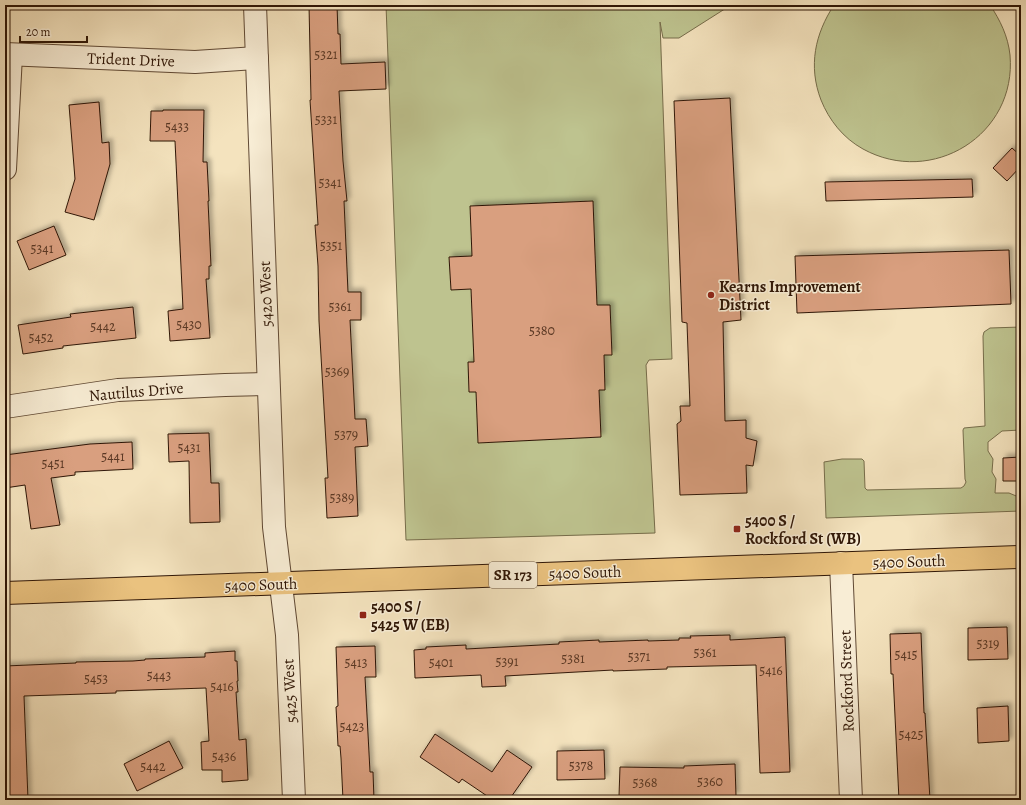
<svg xmlns="http://www.w3.org/2000/svg" width="1026" height="805" viewBox="0 0 1026 805" font-family="Alegreya,serif">
<style>
.green{fill:#bec38f;stroke:#766c4a}
.building{fill:#d99f7f;stroke:#2f1606;filter:url(#shadow)}
.lines{fill:none;stroke-linecap:round;stroke-linejoin:round}
.minor-casing{stroke:#604934;stroke-width:24}
.primary-casing{stroke:#2f1606;stroke-width:24}
.minor{stroke:#f8edd5;stroke-width:22}
.primary{stroke:#eac27f;stroke-width:22}
.poi-dot{fill:#8f2418;stroke:#f8edd5;stroke-width:1.5}
.labels{text-anchor:middle;stroke-width:3;stroke-linejoin:round;paint-order:stroke}
.number-label{font-size:14px;fill:#5a3824}
.shield{fill:#f8edd5;stroke:#6b5644;stroke-width:1}
.shield-label{font-size:15px;font-weight:bold;fill:#2f1606}
.street-label{font-size:16px;fill:#2f1606;stroke:#f8edd5}
.poi-label{font-size:16px;font-weight:bold;fill:#2f1606;stroke:#f8edd5;text-anchor:start}
</style>
<defs>
<filter id="shadow"><feDropShadow dx="3.5" dy="-3.5" stdDeviation="2" flood-color="#0004"/></filter>
</defs>
<rect width="100%" height="100%" fill="#f4e3be"/>
<filter id="stains"><feTurbulence type="fractalNoise" baseFrequency=".005" numOctaves="4"/><feColorMatrix values="0 0 0 0 .2 0 0 0 0 .09 0 0 0 0 .02 0 0 0 .5 -.17"/></filter>
<radialGradient id="worn" r=".72"><stop offset=".6" stop-color="#630" stop-opacity="0"/><stop offset="1" stop-color="#630" stop-opacity=".3"/></radialGradient>
<g class="green">
<polygon points="386,5 731,5 679,38 663,38 660,22 672,359 649,360 646,365 655,533 406,540"/>
<path d="M834 5H990C1000 20 1008 36 1010 55 1017 135 932 187 863 149 843 138 829 120 821 100 808 66 815 34 834 5Z"/>
<polygon points="1021,327 1021,430 1002,431 988,442 988,451 993,459 992,472 996,479 995,493 1009,493 1021,498 1021,511 826,518 824,462 842,459 862,459 864,461 865,488 867,490 961,488 964,486 966,482 965,479 963,430 964,428 985,426 983,336 984,332 990,328"/>
</g>
<g class="building">
<polygon points="309,5 337,5 338,34 340,34 341,64 385,62 386,89 339,91 343,161 347,201 344,201 348,292 361,292 361,320 350,320 355,419 366,419 368,446 355,447 358,516 327,518 325,478 328,478 319,321 318,266 315,225 318,225 310,100 311,100"/>
<polygon points="730,98 741,320 723,322 725,421 746,420 746,438 757,441 753,466 746,465 747,493 680,495 677,424 681,421 680,406 690,406 687,323 682,322 674,101"/>
<polygon points="99,102 102,143 109,142 110,164 94,220 65,212 75,179 69,105"/>
<polygon points="163,110 204,110 203,162 207,162 209,201 208,201 211,266 209,266 209,279 206,279 210,338 170,341 168,311 183,309 175,141 150,141 151,111 163,111"/>
<polygon points="1012,148 1021,156 1021,166 1007,181 993,168"/>
<polygon points="972,179 973,197 826,201 825,182"/>
<polygon points="593,201 597,305 610,305 612,355 604,355 605,390 599,390 601,437 478,443 476,392 469,392 468,362 474,362 471,289 451,290 449,257 472,256 470,206"/>
<polygon points="54,226 66,255 29,270 17,241"/>
<polygon points="1009,250 1011,304 797,313 795,256"/>
<polygon points="133,307 136,338 63,346 63,348 23,354 18,325 71,317 70,314"/>
<polygon points="209,433 211,483 219,483 220,522 190,523 189,461 169,462 168,434"/>
<polygon points="132,442 133,469 75,472 75,475 51,478 60,525 31,529 25,485 5,488 5,455 90,444"/>
<polygon points="1021,457 1021,481 1003,481 1003,458"/>
<polygon points="1007,627 1008,659 968,660 968,628"/>
<polygon points="921,633 924,713 925,713 930,800 899,800 893,674 891,674 890,634"/>
<polygon points="730,635 730,640 785,637 790,772 760,773 756,665 667,667 667,669 613,671 613,670 505,676 506,686 482,687 481,675 415,678 414,650 426,649 426,647 466,645 466,649 559,644 559,642 599,640 599,642 648,640 648,641 679,640 679,638 691,638 690,636"/>
<polygon points="375,646 376,677 365,677 370,772 373,772 374,800 343,800 341,758 340,746 338,746 336,707 338,706 336,647"/>
<polygon points="235,651 235,661 237,661 238,681 237,681 238,692 236,692 239,740 246,739 248,780 222,782 222,770 202,770 201,742 209,741 206,688 116,691 116,693 24,696 28,800 5,800 5,666 76,663 76,662 133,661 145,660 145,659 205,657 205,653"/>
<polygon points="1008,706 1009,741 978,743 977,708"/>
<polygon points="435,734 492,772 507,750 532,767 509,800 493,800 462,779 459,783 420,757"/>
<polygon points="169,741 183,768 137,791 124,764"/>
<polygon points="604,750 605,779 557,780 557,751"/>
<polygon points="735,764 736,796 670,798 670,799 631,799 632,796 619,796 620,767 684,768 684,766"/>
</g>
<g class="lines">
<g class="minor-casing">
<g id="minor">
<polyline points="255,5 274,527 287,635 294,800"/>
<polyline points="5,54 195,62 257,58"/>
<polyline points="5,169 11,55"/>
<polyline points="5,407 118,390 225,385 268,384"/>
<polyline points="841,563 851,800"/>
</g>
</g>
<g class="primary-casing">
<polyline id="primary" points="5,593 1021,557"/>
</g>
<use href="#minor" class="minor"/>
<use href="#primary" class="primary"/>
</g>
<g class="poi-dot">
<circle cx="711" cy="295" r="4"/>
<rect x="733" y="525" width="8" height="8" rx="2"/>
<rect x="359" y="611" width="8" height="8" rx="2"/>
</g>
<g class="labels">
<g class="number-label">
<text x="326" y="59">5321</text>
<text x="326" y="124">5331</text>
<text x="177" y="131">5433</text>
<text x="330" y="187">5341</text>
<text x="331" y="250">5351</text>
<text x="42" y="253">5341</text>
<text x="340" y="311">5361</text>
<text x="189" y="329">5430</text>
<text x="103" y="331">5442</text>
<text x="542" y="335">5380</text>
<text x="41" y="342">5452</text>
<text x="337" y="376">5369</text>
<text x="346" y="439">5379</text>
<text x="189" y="452">5431</text>
<text x="113" y="461">5441</text>
<text x="53" y="468">5451</text>
<text x="342" y="502">5389</text>
<text x="988" y="648">5319</text>
<text x="705" y="657">5361</text>
<text x="906" y="659">5415</text>
<text x="639" y="661">5371</text>
<text x="573" y="663">5381</text>
<text x="507" y="666">5391</text>
<text x="356" y="667">5413</text>
<text x="441" y="667">5401</text>
<text x="771" y="675">5416</text>
<text x="159" y="680">5443</text>
<text x="96" y="683">5453</text>
<text x="222" y="691">5416</text>
<text x="352" y="731">5423</text>
<text x="911" y="739">5425</text>
<text x="224" y="761">5436</text>
<text x="581" y="770">5378</text>
<text x="153" y="771">5442</text>
<text x="710" y="786">5360</text>
<text x="645" y="787">5368</text>
</g>
<rect class="shield" x="489" y="562" width="48" height="26" rx="3"/>
<g class="shield-label">
<text x="513" y="580">SR 173</text>
</g>
<g class="street-label">
<text transform="translate(131 59) rotate(2)" y="6">Trident Drive</text>
<text transform="translate(265 294) rotate(-92)" y="6">5420 West</text>
<text transform="translate(136 391) rotate(-5)" y="6">Nautilus Drive</text>
<text transform="translate(909 561) rotate(-2)" y="6">5400 South</text>
<text transform="translate(585 572) rotate(-2)" y="6">5400 South</text>
<text transform="translate(261 584) rotate(-2)" y="6">5400 South</text>
<text transform="translate(846 681) rotate(-92)" y="6">Rockford Street</text>
<text transform="translate(289 691) rotate(-93)" y="6">5425 West</text>
</g>
<g class="poi-label">
<text x="719" y="292">Kearns Improvement<tspan x="719" dy="18">District</tspan></text>
<text x="745" y="526">5400 S /<tspan x="745" dy="18">Rockford St (WB)</tspan></text>
<text x="371" y="612">5400 S /<tspan x="371" dy="18">5425 W (EB)</tspan></text>
</g>
</g>
<rect width="1026" height="805" fill="none" stroke="#f4e3be" stroke-width="20"/>
<rect x="6" y="6" width="1014" height="793" fill="none" stroke="#2f1606" stroke-width="2"/>
<rect x="10" y="10" width="1006" height="785" fill="none" stroke="#2f1606"/>
<path d="M20 36v6h67v-6" fill="none" stroke="#2f1606" stroke-width="2"/>
<text x="26" y="36" font-size="12" fill="#2f1606" stroke="#f8edd5" stroke-width="3" paint-order="stroke">20 m</text>
<rect width="100%" height="100%" filter="url(#stains)"/>
<rect width="100%" height="100%" fill="url(#worn)"/>
</svg>
